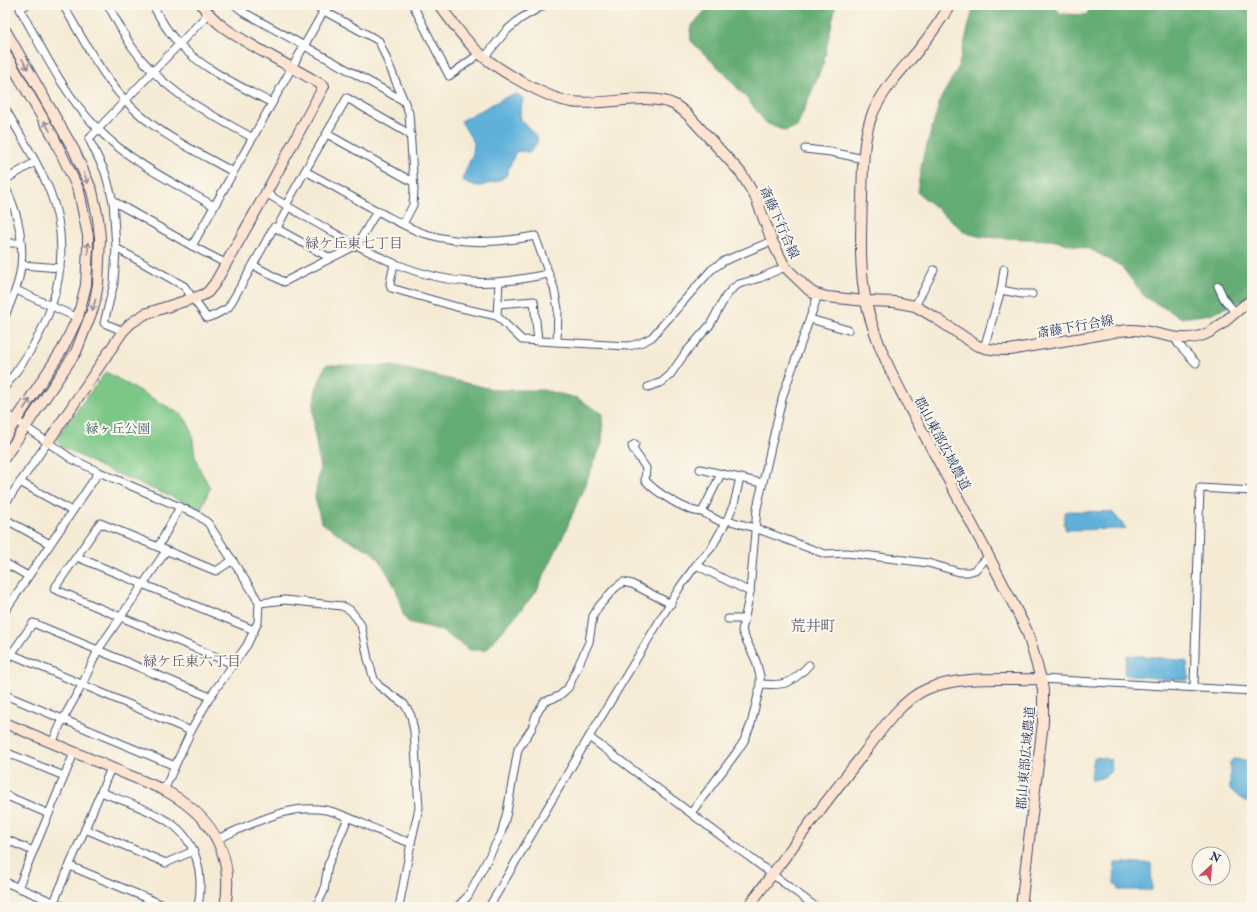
<svg xmlns="http://www.w3.org/2000/svg" width="1257" height="912" viewBox="0 0 1257 912" font-family="'IM FELL Double Pica','Noto Serif JP',serif">
<style>
.green{fill:#7bc786;stroke:#4b7b72}
.forest{fill:#64ac73;stroke:#406e68}
.water{fill:#5eb1da;stroke:#3c709c}
.lines{fill:none;stroke-linecap:round;stroke-linejoin:round}
.street-casing{stroke:#3c4b70;stroke-width:9}
.secondary-casing{stroke:#3c4b70;stroke-width:12}
.street{stroke:#fff;stroke-width:7}
.secondary{stroke:#fde4d1;stroke-width:10}
.oneway{stroke:#8c8a98}
.labels{text-anchor:middle;stroke-width:4;stroke-linejoin:round;paint-order:stroke}
.street-label{font-size:13px;fill:#1b2f5e;stroke:#fbf7ec}
.park-label{font-size:13px;fill:#385d6a;stroke:#fbf7ec}
.neighbourhood-label{font-size:14px;fill:#5c586e;stroke:#fbf7ec}
.quarter-label{font-size:15px;fill:#5c586e;stroke:#fbf7ec}
</style>
<rect width="100%" height="100%" fill="#fbf7ec"/>
<filter id="ink" filterUnits="userSpaceOnUse"><feTurbulence type="fractalNoise" baseFrequency=".025" numOctaves="2"/><feDisplacementMap in="SourceGraphic" scale="8" xChannelSelector="R" yChannelSelector="G"/><feConvolveMatrix kernelMatrix="1 2 1 2 8 2 1 2 1" color-interpolation-filters="sRGB"/></filter>
<filter id="wash" filterUnits="userSpaceOnUse"><feTurbulence type="fractalNoise" baseFrequency=".012" numOctaves="4" result="noise"/><feDisplacementMap in="SourceGraphic" scale="16" xChannelSelector="R" yChannelSelector="G"/><feGaussianBlur stdDeviation="0.9" result="paint"/><feColorMatrix in="noise" values="0 0 0 0 0 0 0 0 0 0 0 0 0 0 0 0 0 1.4 0 .05"/><feComposite in="paint" operator="in"/></filter>
<g filter="url(#wash)">
<rect width="100%" height="100%" fill="#f5ebd5"/>
<path class="green" d="M106 372 182 415C196 431 191 441 196 459 199 470 205 478 210 488L201 509 103 468 61 446 57 440 60 432Z"/>
<g class="forest">
<polygon points="710,5 835,5 835,9 823,64 797,127 785,131 766,123 748,100 726,75 691,41 690,28"/>
<polygon points="974,5 1053,5 1061,14 1086,15 1093,5 1252,5 1252,292 1245,299 1210,314 1182,318 1145,297 1121,266 1090,249 1051,240 982,237 966,233 917,192 922,162 941,98 958,68"/>
<polygon points="326,365 393,366 496,390 543,390 577,398 603,414 602,444 565,532 536,592 486,650 470,650 440,630 408,622 403,614 396,589 381,562 371,551 346,539 321,522 315,497 320,468 315,436 313,408 316,389"/>
</g>
<g class="water">
<polygon points="517,94 523,98 520,114 521,119 538,139 535,147 529,152 518,151 515,153 506,176 498,181 480,186 468,184 462,180 473,153 474,143 461,121 504,98"/>
<path d="M1069 511 1112 512 1126 528 1121 529 1066 530C1063 525 1064 517 1065 512Z"/>
<polygon points="1128,655 1153,657 1184,661 1187,662 1189,678 1187,680 1164,679 1126,675 1124,673 1127,656"/>
<path d="M1097 757 1111 760C1115 775 1102 779 1090 780L1094 758Z"/>
<polygon points="1233,759 1245,760 1252,763 1252,800 1251,804 1240,798 1230,789 1230,762"/>
<polygon points="1115,863 1151,863 1152,890 1118,890 1118,885 1114,884"/>
</g>
</g>
<g filter="url(#ink)">
<g class="lines">
<g class="street-casing">
<g id="street">
<path d="M26 5 20 9C43 50 64 95 98 129 130 162 174 183 214 206"/>
<path d="M63 5C82 37 99 71 124 99 153 132 196 151 233 172"/>
<path d="M108 5C116 19 123 34 132 47 165 93 205 111 253 138"/>
<path d="M153 5C160 19 168 32 178 43 204 70 240 86 272 103"/>
<polyline points="235,5 245,13 404,101"/>
<polyline points="313,5 379,41 409,113 414,190 413,205 403,224"/>
<polyline points="413,5 449,76 479,54"/>
<polyline points="484,58 506,31 520,19 544,5"/>
<path d="M5 108C20 135 37 161 49 189 70 241 62 295 34 344 26 359 15 373 5 387"/>
<polyline points="327,134 413,182"/>
<path d="M411 135 347 98 305 171C332 185 358 201 385 215 398 222 412 230 426 234 462 245 499 243 535 236L554 288 556 298 558 309 557 342"/>
<polyline points="805,149 831,152 864,159"/>
<polyline points="5,180 35,162"/>
<path d="M5 187C19 213 26 249 19 278 16 291 10 304 5 316"/>
<path d="M266 193C288 207 311 220 334 233 379 258 418 278 470 282 496 284 522 279 548 274"/>
<polyline points="113,201 192,246 327,5"/>
<polyline points="286,205 305,171"/>
<polyline points="277,228 288,207"/>
<polyline points="5,243 21,243"/>
<polyline points="192,246 225,263"/>
<polyline points="116,248 184,286 207,318 215,315 228,308 253,265 284,282 357,245 377,211"/>
<path d="M394 264 390 283 391 288 457 307 497 316 522 340 627 346C637 345 644 342 652 337L711 270 724 261 772 241"/>
<polyline points="22,265 60,268"/>
<polyline points="253,265 274,227 330,258"/>
<polyline points="1218,286 1224,299 1235,312"/>
<polyline points="16,290 78,318"/>
<polyline points="1001,290 1022,294 1032,294"/>
<polyline points="498,304 534,301 538,341"/>
<polyline points="915,306 934,270"/>
<polyline points="497,316 499,282"/>
<polyline points="810,319 848,330"/>
<polyline points="123,331 104,323 114,283 116,248 113,201 105,172 89,139 98,129 208,14"/>
<polyline points="1174,337 1179,345 1196,363"/>
<polyline points="984,348 1001,290 1004,269"/>
<polyline points="648,387 662,382 670,375 686,352 710,325 726,296 733,288 739,284 760,278 785,267"/>
<polyline points="5,413 72,459 99,472 196,514 208,523 251,589 259,603 258,622 247,645 210,697 191,731 164,790"/>
<path d="M635 444 632 446 633 449 646 468 645 480C655 492 687 512 702 512"/>
<polyline points="700,469 762,483"/>
<polyline points="721,474 702,512 725,524"/>
<polyline points="20,482 72,511"/>
<polyline points="5,504 48,442"/>
<polyline points="5,519 50,544"/>
<polyline points="727,520 734,504 740,478"/>
<polyline points="158,547 180,507"/>
<polyline points="77,557 254,630"/>
<polyline points="233,560 216,571 100,523 54,589 233,664"/>
<polyline points="5,563 28,576"/>
<polyline points="696,565 750,592"/>
<polyline points="259,603 285,600 342,606 350,610 358,620 361,625 368,659 374,679 379,686 404,704 408,710 411,716 414,731 419,808 411,843 399,907"/>
<polyline points="5,611 99,472"/>
<polyline points="728,619 744,619"/>
<polyline points="11,654 191,731"/>
<polyline points="5,663 33,623 210,697"/>
<polyline points="1041,679 1252,691"/>
<path d="M760 684C786 686 791 684 809 665"/>
<polyline points="1194,687 1200,488 1252,491"/>
<polyline points="5,695 175,766"/>
<polyline points="589,737 816,907"/>
<polyline points="52,743 63,719 82,685 98,650 166,551"/>
<polyline points="5,752 64,776"/>
<path d="M101 792C123 801 149 809 169 822 198 841 204 875 198 907"/>
<polyline points="5,795 49,814"/>
<polyline points="691,813 736,753 744,741 751,724 760,687 760,676 756,661 742,631 750,592 757,508 783,395 818,295"/>
<polyline points="85,829 166,863 193,851"/>
<polyline points="5,839 33,851"/>
<path d="M217 839C255 823 295 799 337 813 362 822 385 835 411 843"/>
<polyline points="70,866 168,907"/>
<polyline points="5,882 65,907"/>
<polyline points="18,888 74,753"/>
<polyline points="54,902 111,768"/>
<polyline points="316,907 324,891 328,865 348,818"/>
<polyline points="457,907 468,896 501,834 507,812 518,749 532,728 536,715 544,702 559,696 568,688 589,642 593,616 599,606 615,588 623,582 632,584 671,604"/>
<polyline points="489,907 589,737 680,587 696,565 712,547 727,520 755,528 825,554 847,553 928,563 959,572 968,572 975,570 989,556"/>
</g>
</g>
<g class="secondary-casing">
<g id="secondary">
<path d="M439 5C451 20 462 37 476 50 494 68 547 99 572 102 601 107 650 91 675 105 680 108 685 112 689 116L741 173 756 198 772 241 785 267 808 289 813 293 827 297 866 301 895 302 915 306 934 317 976 345C988 350 997 350 1010 350 1036 345 1062 341 1088 337 1102 334 1116 331 1130 330 1152 329 1174 342 1197 337 1219 332 1233 311 1252 300"/>
<path d="M950 5C940 22 928 38 916 53 899 73 882 91 872 115 862 141 863 171 862 198 861 232 859 268 866 302 878 356 908 404 934 453 966 512 997 572 1027 631L1041 679 1043 690V722L1021 907"/>
<polyline points="5,30 74,150 92,191 98,218 100,238 98,284 94,306 76,352 5,457"/>
<polyline points="5,53 53,136 79,191 88,236 88,247 86,285 78,317 62,350 5,437"/>
<path d="M48 442 123 331 131 323 145 314 203 295 208 292 215 283 266 193 324 86C304 74 283 63 262 51 240 38 217 27 202 5"/>
<path d="M5 723 164 790C211 815 235 853 225 907"/>
<path d="M748 907C785 857 822 806 861 757 879 734 899 701 927 689 960 675 1006 680 1041 679"/>
</g>
</g>
<use href="#street" class="street"/>
<use href="#secondary" class="secondary"/>
</g>
<defs><path id="oneway-shaft" d="M-6 0H5M1.5-3L5.5 0L1.5 3" fill="none" stroke-width="1.6" stroke-linecap="round" stroke-linejoin="round"/></defs>
<g class="oneway">
<use href="#oneway-shaft" transform="translate(25 64) rotate(60)"/>
<use href="#oneway-shaft" transform="translate(47 126) rotate(-120)"/>
<use href="#oneway-shaft" transform="translate(86 178) rotate(67)"/>
<use href="#oneway-shaft" transform="translate(88 248) rotate(-90)"/>
<use href="#oneway-shaft" transform="translate(94 305) rotate(105)"/>
<use href="#oneway-shaft" transform="translate(27 404) rotate(-57)"/>
</g>
</g>
<g class="labels">
<g class="street-label">
<text transform="translate(780 222) rotate(66)" y="5">斎藤下行合線</text>
<text transform="translate(1075 326) rotate(-10)" y="5">斎藤下行合線</text>
<text transform="translate(943 443) rotate(62)" y="5">郡山東部広域農道</text>
<text transform="translate(1025 758) rotate(-85)" y="5">郡山東部広域農道</text>
</g>
<g class="park-label">
<text x="118" y="433">緑ヶ丘公園</text>
</g>
<g class="neighbourhood-label">
<text x="354" y="248">緑ケ丘東七丁目</text>
<text x="192" y="666">緑ケ丘東六丁目</text>
</g>
<g class="quarter-label">
<text x="813" y="631">荒井町</text>
</g>
</g>
<rect width="1257" height="912" fill="none" stroke="#fbf7ec" stroke-width="20"/>
<g transform="translate(1211 866) rotate(26)"><circle r="19" fill="#fbf7ec" stroke="#a1a7b3"/>
<path d="M0-3L7 15L0 10L-7 15Z" fill="#d1495b"/>
<text y="-6" font-size="11" font-weight="bold" text-anchor="middle" fill="#1b2f5e">N</text>
</g>
</svg>
